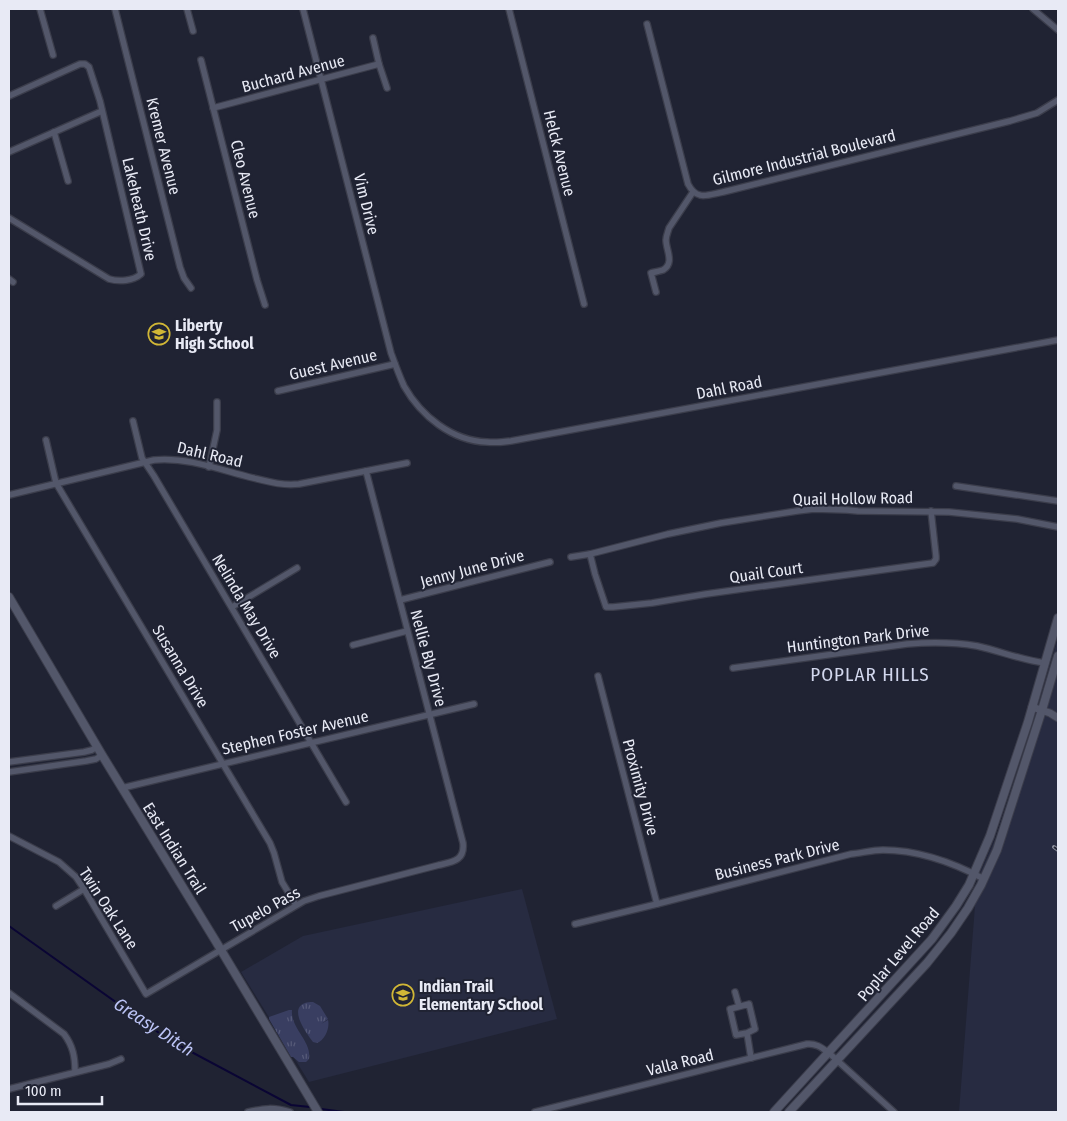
<svg xmlns="http://www.w3.org/2000/svg" width="1067" height="1121" viewBox="0 0 1067 1121" font-family="'Fira Sans Condensed',sans-serif">
<style>
.built{fill:#272b41}
.grass{fill:url(#grass-tufts)}
.lines{fill:none;stroke-linecap:round;stroke-linejoin:round}
.stream{stroke:#0a0534;stroke-width:2}
.minor-casing{stroke:#3b3d4b;stroke-width:8}
.tertiary-casing{stroke:#3b3d4b;stroke-width:9}
.secondary-casing{stroke:#3b3d4b;stroke-width:10}
.minor{stroke:#53576a;stroke-width:5.5}
.tertiary{stroke:#53576a;stroke-width:7}
.secondary{stroke:#53576a;stroke-width:8}
.rail-casing{stroke:#8e919e;stroke-width:4}
.rail{stroke:#202333;stroke-width:2;stroke-dasharray:5.5;stroke-linecap:butt}
.labels{text-anchor:middle;stroke-width:4;stroke-linejoin:round;paint-order:stroke}
.street-label{font-size:16px;fill:#e8eaf5;stroke:#202333}
.poi-label{font-size:16px;font-weight:bold;fill:#e8eaf5;stroke:#202333;text-anchor:start}
.water-label{font-size:18px;font-style:italic;fill:#bcc4f6;stroke:#202333}
.quarter-label{font-size:19px;letter-spacing:1px;fill:#d2d7ed;stroke:#202333}
</style>
<defs>
<pattern id="grass-tufts" width="24" height="20" patternUnits="userSpaceOnUse" patternTransform="scale(1.25)"><rect width="24" height="20" fill="#393e61"/><path d="M3 7l-1-3M5 7V3M7 7l1-3M15 17l-1-3M17 17v-4M19 17l1-3" fill="none" stroke="#565a78"/></pattern>
</defs>
<rect width="100%" height="100%" fill="#202333"/>
<g class="built">
<polygon points="1058,638 1058,1112 959,1112 977,880 996,837 1038,706"/>
<polygon points="522,889 557,1019 309,1082 241,972 303,936"/>
</g>
<g class="grass">
<path d="M313 1002 320 1006 328 1019 321 1024 328 1020C330 1028 325 1040 317 1043L313 1042C307 1034 288 1009 305 1003 307 1002 310 1002 313 1002Z"/>
<path d="M289 1010H292C290 1028 312 1041 309 1059L306 1062H299L293 1057H291L269 1019V1017Z"/>
</g>
<g class="lines">
<g class="stream">
<polyline points="9,926 169,1040 291,1105 310,1107"/>
<polyline points="321,1109 344,1112"/>
</g>
<g class="minor-casing">
<g id="minor">
<polyline points="40,9 53,55"/>
<polyline points="115,9 180,267 184,278 191,288"/>
<polyline points="187,9 193,31"/>
<path d="M303 9 391 353C395 364 399 375 404 386 421 416 452 441 487 442 495 443 503 442 511 441L1058 340"/>
<polyline points="509,9 584,304"/>
<polyline points="1033,9 1058,30"/>
<path d="M647 24 688 184C697 201 707 195 723 192L1010 121 1037 113 1058 100"/>
<polyline points="373,38 379,64 387,88"/>
<polyline points="201,60 257,280 265,305"/>
<path d="M9 96 80 64H85L89 67 100 101 141 274C133 281 119 282 109 279L9 218"/>
<polyline points="213,108 379,64"/>
<polyline points="54,132 68,181"/>
<polyline points="9,152 102,111"/>
<polyline points="9,279 13,282"/>
<path d="M656 292 651 273C655 272 660 271 663 270 675 263 666 250 666 240 666 236 668 232 669 228L693 192"/>
<polyline points="278,391 395,364"/>
<polyline points="133,421 142,458 154,476 346,802"/>
<polyline points="46,440 56,483 270,843 274,853 282,882 296,905"/>
<polyline points="209,467 217,430 217,402"/>
<polyline points="956,486 1058,501"/>
<path d="M9 495 154 460C187 457 218 469 249 477 266 481 281 486 299 484L407 463"/>
<polyline points="590,554 595,574 606,607 613,607 652,603 706,594 933,563 936,559 936,556 931,511"/>
<polyline points="571,557 590,554 668,534 721,523 797,511 814,509 847,510 858,511 949,512 1017,519 1058,527"/>
<polyline points="400,600 550,562"/>
<polyline points="232,607 297,568"/>
<polyline points="353,645 407,631"/>
<path d="M733 668 907 644C931 642 953 642 977 646 1000 651 1021 660 1045 663"/>
<polyline points="598,676 657,904"/>
<polyline points="9,762 84,752 92,750 97,747"/>
<polyline points="9,772 86,761 96,759 102,755"/>
<polyline points="122,788 474,704"/>
<path d="M9 836 59 862 76 877 84 889 146 994 304 901 319 896 439 865C452 862 465 861 463 843L366 471"/>
<polyline points="56,906 84,889"/>
<path d="M575 924 657 904 851 854C862 853 872 850 883 850 919 850 952 862 984 879"/>
<polyline points="735,992 739,1006"/>
<path d="M9 993 64 1034C73 1046 75 1057 75 1071"/>
<polyline points="747,1033 755,1029 749,1004 730,1009 736,1035 747,1033 751,1058"/>
<polyline points="9,1089 109,1064 121,1059"/>
<path d="M248 1112C265 1108 273 1107 290 1112"/>
<path d="M535 1112 807 1044C816 1043 822 1048 829 1053L894 1112"/>
</g>
</g>
<g class="tertiary-casing">
<polyline id="tertiary" points="1032,707 1050,713 1058,718"/>
</g>
<g class="secondary-casing">
<g id="secondary">
<polyline points="9,597 102,755 215,940 318,1112"/>
<polyline points="774,1112 932,939 956,906 969,885 990,836 1028,722 1058,618"/>
<polyline points="789,1112 927,963 951,933 968,908 981,885 997,850 1042,710 1058,656"/>
</g>
</g>
<use href="#minor" class="minor"/>
<use href="#tertiary" class="tertiary"/>
<use href="#secondary" class="secondary"/>
<g class="rail-casing">
<polyline id="rail" points="1054,847 1058,850"/>
</g>
<use href="#rail" class="rail"/>
</g>
<defs>
<g id="school-ring" transform="scale(1.125)"><circle r="9.5" fill="#202333" stroke="#d1b736" stroke-width="1.5"/><path d="M0-5L7-2L0 1L-7-2ZM-4 1L0 2.5L4 1V4Q0 6-4 4Z" fill="#d1b736"/></g>
</defs>
<g fill-rule="evenodd">
<use href="#school-ring" x="159" y="334"/>
<use href="#school-ring" x="403" y="995"/>
</g>
<g class="labels">
<g class="street-label">
<text transform="translate(293 73) rotate(-15)" y="6">Buchard Avenue</text>
<text transform="translate(164 146) rotate(76)" y="6">Kremer Avenue</text>
<text transform="translate(560 153) rotate(76)" y="6">Helck Avenue</text>
<text transform="translate(804 157) rotate(-14)" y="6">Gilmore Industrial Boulevard</text>
<text transform="translate(246 179) rotate(76)" y="6">Cleo Avenue</text>
<text transform="translate(367 204) rotate(76)" y="6">Vim Drive</text>
<text transform="translate(140 209) rotate(77)" y="6">Lakeheath Drive</text>
<text transform="translate(333 364) rotate(-13)" y="6">Guest Avenue</text>
<text transform="translate(729 387) rotate(-11)" y="6">Dahl Road</text>
<text transform="translate(210 454) rotate(13)" y="6">Dahl Road</text>
<text transform="translate(853 498) rotate(-1)" y="6">Quail Hollow Road</text>
<text transform="translate(472 568) rotate(-15)" y="6">Jenny June Drive</text>
<text transform="translate(766 572) rotate(-8)" y="6">Quail Court</text>
<text transform="translate(247 606) rotate(59)" y="6">Nelinda May Drive</text>
<text transform="translate(858 638) rotate(-7)" y="6">Huntington Park Drive</text>
<text transform="translate(429 658) rotate(75)" y="6">Nellie Bly Drive</text>
<text transform="translate(181 666) rotate(59)" y="6">Susanna Drive</text>
<text transform="translate(295 732) rotate(-13)" y="6">Stephen Foster Avenue</text>
<text transform="translate(641 787) rotate(75)" y="6">Proximity Drive</text>
<text transform="translate(175 848) rotate(58)" y="6">East Indian Trail</text>
<text transform="translate(777 859) rotate(-14)" y="6">Business Park Drive</text>
<text transform="translate(109 908) rotate(57)" y="6">Twin Oak Lane</text>
<text transform="translate(265 909) rotate(-29)" y="6">Tupelo Pass</text>
<text transform="translate(898 954) rotate(-50)" y="6">Poplar Level Road</text>
<text transform="translate(680 1062) rotate(-14)" y="6">Valla Road</text>
</g>
<g class="poi-label">
<text x="175" y="331">Liberty<tspan x="175" dy="18">High School</tspan></text>
<text x="419" y="992">Indian Trail<tspan x="419" dy="18">Elementary School</tspan></text>
</g>
<g class="water-label">
<text transform="translate(154 1027) rotate(33)" y="6">Greasy Ditch</text>
</g>
<g class="quarter-label">
<text x="870" y="681">POPLAR HILLS</text>
</g>
</g>
<rect width="1067" height="1121" fill="none" stroke="#e8eaf5" stroke-width="20"/>
<path d="M18 1096v8h84v-8" fill="none" stroke="#e8eaf5" stroke-width="2.5"/>
<text x="25" y="1096" font-size="15" fill="#e8eaf5" stroke="#202333" stroke-width="4" paint-order="stroke">100 m</text>
</svg>
